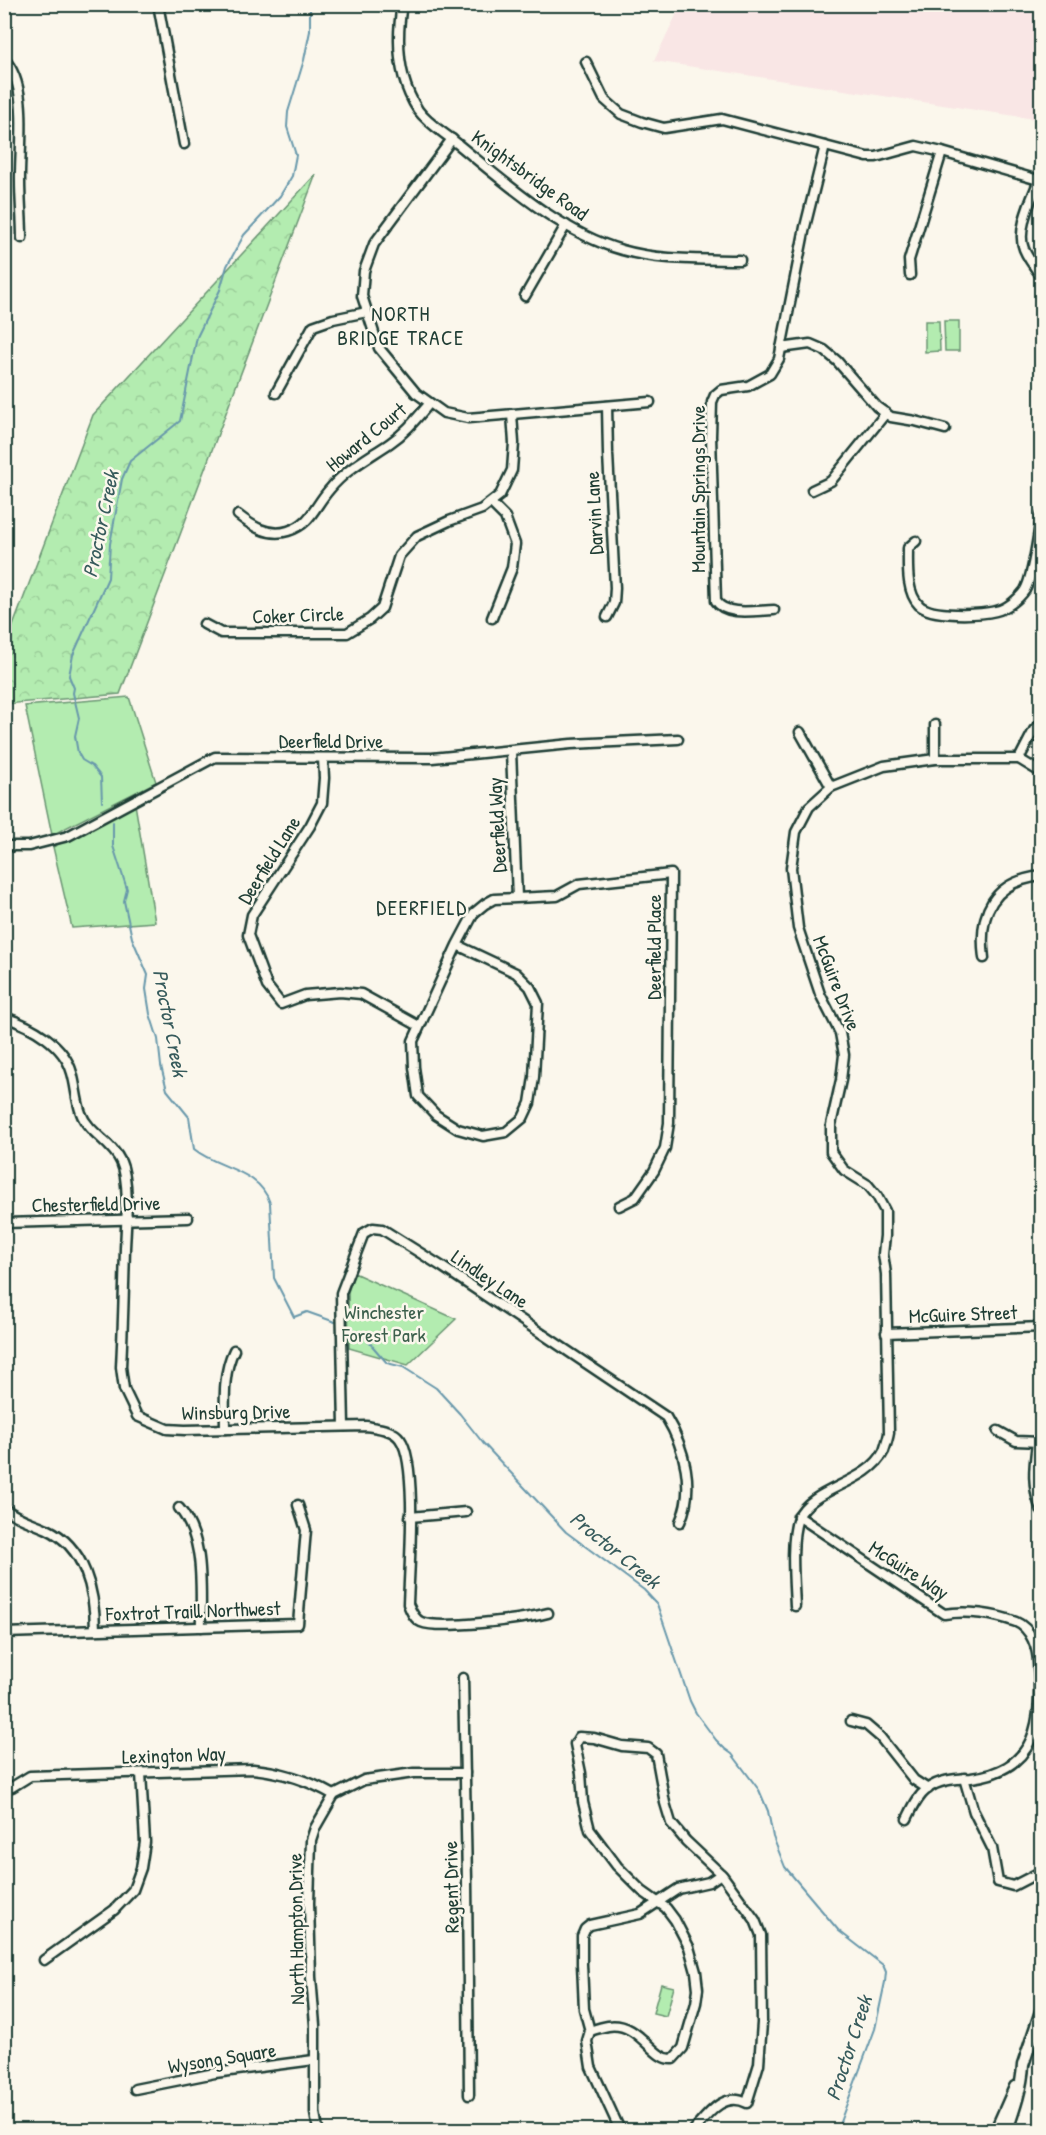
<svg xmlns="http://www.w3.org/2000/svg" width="1046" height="2135" viewBox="0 0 1046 2135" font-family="'Patrick Hand',sans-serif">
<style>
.built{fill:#f9e6e5}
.forest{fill:url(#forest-crowns);stroke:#699472;stroke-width:1.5}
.park{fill:#b3ecb0;stroke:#699472;stroke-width:1.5}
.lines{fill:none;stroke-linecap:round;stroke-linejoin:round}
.stream{stroke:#6898ab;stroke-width:2}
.minor-casing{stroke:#1f3d34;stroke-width:13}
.tertiary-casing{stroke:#1f3d34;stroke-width:15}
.minor{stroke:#fbf7ec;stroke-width:8}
.tertiary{stroke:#fbf7ec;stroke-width:10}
.labels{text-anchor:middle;stroke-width:5;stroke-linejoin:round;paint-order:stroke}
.street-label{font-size:20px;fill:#1f3d34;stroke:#fbf7ec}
.park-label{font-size:20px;fill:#3d604d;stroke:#fbf7ec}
.neighbourhood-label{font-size:21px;letter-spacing:1.5px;fill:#1f3d34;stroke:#fbf7ec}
.water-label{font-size:21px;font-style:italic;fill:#375b5c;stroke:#fbf7ec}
</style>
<defs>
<pattern id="forest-crowns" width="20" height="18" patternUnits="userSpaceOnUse" patternTransform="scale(1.5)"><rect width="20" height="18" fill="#b3ecb0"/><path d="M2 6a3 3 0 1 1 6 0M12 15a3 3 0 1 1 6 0" fill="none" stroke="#9acb98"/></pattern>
</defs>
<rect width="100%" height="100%" fill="#fbf7ec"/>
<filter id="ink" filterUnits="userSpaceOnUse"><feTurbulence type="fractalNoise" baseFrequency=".0167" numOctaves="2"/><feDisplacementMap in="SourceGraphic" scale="12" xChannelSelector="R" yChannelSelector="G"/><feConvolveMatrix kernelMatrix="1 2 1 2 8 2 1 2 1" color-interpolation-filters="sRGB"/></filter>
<g filter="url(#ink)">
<polygon class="built" points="681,5 1033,5 1041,9 1041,120 654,61"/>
<polygon class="forest" points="316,174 120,694 5,704 5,647 93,415"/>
<g class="park">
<polygon points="925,321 939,321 940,351 925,352"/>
<polygon points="944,321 959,321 959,351 945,351"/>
<polygon points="129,697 156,782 52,835 25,706"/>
<polygon points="135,804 155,922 72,928 53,847"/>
<polygon points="354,1273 456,1319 408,1365 349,1348 348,1292"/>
<polygon points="661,1984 674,1987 666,2016 653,2013"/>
</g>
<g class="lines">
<g class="stream">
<polyline points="102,802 101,777 92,766 82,760 78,753 75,736 79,718 73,693 74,688 69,676 73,655 108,578 110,544 122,479 130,461 180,421 197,337 220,290 227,266 244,235 280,196 292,176 296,155 287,127 288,112 304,60 310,31 310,4"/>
<path d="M113 822V846L127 889 124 901 132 938 148 975 146 989 150 1014 158 1039 161 1066 167 1090 189 1117 194 1149C218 1169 259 1169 270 1203L274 1278 294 1317 307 1312 335 1322"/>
<polyline points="348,1328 362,1334 387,1363 403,1367 436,1388 460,1414 483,1443 566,1532 644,1590 657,1604 690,1701 696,1713 716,1740 725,1749 732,1754 759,1790 768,1811 773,1837 785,1867 839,1931 883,1965 886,1972 885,1982 875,2029 837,2130"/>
</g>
<g class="minor-casing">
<g id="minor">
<polyline points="158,4 184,144"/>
<path d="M402 4C396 41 397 78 418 110 429 125 445 133 459 145 508 185 560 232 622 250 660 261 701 259 740 260"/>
<path d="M4 59C30 86 19 147 20 182 20 200 22 219 22 238"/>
<polyline points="586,62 604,99 621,114 642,122 664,128 722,119 867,157 876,157 916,146 942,152 1042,181"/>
<polyline points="452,139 374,244 364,271 362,296 379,348 416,393 444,413 468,418 650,402"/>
<path d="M1039 180C1032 198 1016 230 1024 249 1028 259 1035 268 1042 277"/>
<polyline points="910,275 909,260 942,152"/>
<polyline points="525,296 566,225"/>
<polyline points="781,348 810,344 824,350 837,361 877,407 891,417 915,421 945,429"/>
<polyline points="276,393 313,326 333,319 367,312"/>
<polyline points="812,490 831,481 886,413"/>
<polyline points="491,503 505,517 515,544 512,568 492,618"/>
<path d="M238 515C252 526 268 537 288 531 311 524 314 507 329 490 346 469 368 458 390 443 406 432 417 418 429 404"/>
<path d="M916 541 908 548C908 566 906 592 919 605 931 617 979 615 996 611 1006 609 1019 599 1025 590 1034 574 1038 532 1042 513"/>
<path d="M774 610C758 610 726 617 716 601L711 436 712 402 715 395 721 390 748 386 770 374 779 359 805 227 825 146"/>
<polyline points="607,617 614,603 615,588 608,454 607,406"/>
<polyline points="204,624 221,633 347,633 370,619 382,608 399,556 417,536 449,521 482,509 500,495 512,470 514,443 512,414"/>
<polyline points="935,725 935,759"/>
<polyline points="800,732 831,787"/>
<polyline points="511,751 517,897"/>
<polyline points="323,758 324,778 322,803 310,826 252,915 248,935 267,986 281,1004 305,995 340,992 361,994 419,1026"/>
<polyline points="1019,759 1034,730 1042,723"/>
<polyline points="4,846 29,846 68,836 215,757 432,758 571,744 678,739"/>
<polyline points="457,945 516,973 530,987 538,1003 534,1077 530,1103 523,1118 506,1132 483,1136 458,1129 436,1115 418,1096 414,1067 413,1041 457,945 474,913 485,904 494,899 557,896 579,884 671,874 669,1123 665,1148 654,1171 635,1198 619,1206"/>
<path d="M984 958C978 913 993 881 1042 876"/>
<path d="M4 1017C32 1026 64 1044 72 1073 76 1086 76 1100 81 1113 88 1133 112 1142 121 1162 130 1182 126 1225 125 1248 124 1288 123 1327 121 1367L124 1389 137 1416 167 1429 185 1430 366 1426C377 1428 393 1429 400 1439 418 1463 409 1570 408 1604 411 1611 414 1619 421 1622 440 1630 526 1619 548 1613"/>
<polyline points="4,1223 188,1218"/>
<polyline points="886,1333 1042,1327"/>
<path d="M344 1426 341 1293 364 1233 373 1228 382 1229 441 1266 666 1417C685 1448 695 1489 680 1522"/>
<path d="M225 1429C225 1403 222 1374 234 1350"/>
<polyline points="998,1431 1016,1441 1041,1442"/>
<path d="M1037 1443C1034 1466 1031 1488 1042 1511"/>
<path d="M4 1508C17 1519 32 1522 47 1529 85 1547 95 1591 95 1630"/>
<path d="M179 1508C206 1540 200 1587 201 1627"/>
<path d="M798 1516 944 1614C966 1610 995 1614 1016 1622 1031 1628 1038 1649 1038 1664 1042 1721 1038 1770 971 1778 956 1779 940 1779 927 1789 917 1797 912 1809 907 1819"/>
<polyline points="410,1517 466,1512"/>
<path d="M795 1606C794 1583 790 1539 798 1518 810 1488 868 1484 884 1451 886 1445 888 1439 889 1433L886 1274 883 1254 885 1236V1211L877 1196 868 1185 844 1170 831 1152V1125L841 1080 844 1055 840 1033 820 994 798 928 791 868 796 832 809 807 831 787 884 766 935 759H1019L1042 773"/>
<polyline points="4,1633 298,1624 306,1530 298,1505"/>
<polyline points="463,1678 467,1880 469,2095"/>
<polyline points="851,1721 866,1725 880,1737 914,1780 928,1789"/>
<polyline points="964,1778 974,1812 992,1848 998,1882 1013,1886 1042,1871"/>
<path d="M12 1787 30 1776 253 1769C283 1772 308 1780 334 1795"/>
<polyline points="44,1960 114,1910 133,1890 141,1868 145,1842 141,1773"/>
<path d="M590 2031C596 2029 602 2027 608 2026 640 2021 652 2061 673 2059L683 2048 696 2003 698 1989 696 1972 689 1947 675 1920 666 1908 642 1891 617 1866 590 1830 583 1802 581 1773 575 1744 579 1737 594 1738 622 1746 648 1748 656 1754 665 1803 671 1823 686 1841 723 1876 755 1920 761 1935 762 2023 759 2064 747 2103C724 2091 708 2114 694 2130"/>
<polyline points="135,2089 215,2073 314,2060"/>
<polyline points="318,2130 315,2113 315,2025 311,1977 309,1903 311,1840 315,1828 334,1795 364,1780 414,1773 465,1773"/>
<polyline points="620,2130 591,2067 587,2041 590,2031 584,2009 582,1964 582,1936 585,1929 590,1925 640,1914 678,1889 709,1882 721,1874"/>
</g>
</g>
<g class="tertiary-casing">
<g id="tertiary">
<polyline points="996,2130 1015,2087"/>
<path d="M1007 2130C1014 2110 1022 2087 1023 2065L1042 2008"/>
</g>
</g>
<use href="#minor" class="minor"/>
<use href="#tertiary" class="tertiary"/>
</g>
</g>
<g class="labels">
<g class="street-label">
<text transform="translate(530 175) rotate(36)" y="7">Knightsbridge Road</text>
<text transform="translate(366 437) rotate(-39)" y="7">Howard Court</text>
<text transform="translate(698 489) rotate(-90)" y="7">Mountain Springs Drive</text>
<text transform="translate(594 513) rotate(-93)" y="7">Darvin Lane</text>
<text transform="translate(298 615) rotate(-2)" y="7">Coker Circle</text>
<text x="331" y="748">Deerfield Drive</text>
<text transform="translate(497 825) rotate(-93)" y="7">Deerfield Way</text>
<text transform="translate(269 860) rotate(-58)" y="7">Deerfield Lane</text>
<text transform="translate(654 947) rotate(-90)" y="7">Deerfield Place</text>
<text transform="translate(837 983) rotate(69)" y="7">McGuire Drive</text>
<text transform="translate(96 1204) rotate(-1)" y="7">Chesterfield Drive</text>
<text transform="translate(490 1279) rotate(34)" y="7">Lindley Lane</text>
<text transform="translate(963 1314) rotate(-2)" y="7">McGuire Street</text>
<text transform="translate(236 1412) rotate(-1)" y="7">Winsburg Drive</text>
<text transform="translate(909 1570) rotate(33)" y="7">McGuire Way</text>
<text transform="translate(193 1611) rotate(-2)" y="7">Foxtrot Traill Northwest</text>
<text transform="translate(174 1755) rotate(-2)" y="7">Lexington Way</text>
<text transform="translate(451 1887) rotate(-91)" y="7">Regent Drive</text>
<text transform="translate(296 1929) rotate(-91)" y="7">North Hampton Drive</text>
<text transform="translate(222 2058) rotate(-9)" y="7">Wysong Square</text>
</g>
<g class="park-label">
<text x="384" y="1319">Winchester<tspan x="384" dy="23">Forest Park</tspan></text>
</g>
<g class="neighbourhood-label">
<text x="401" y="321">NORTH<tspan x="401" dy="24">BRIDGE TRACE</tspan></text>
<text x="422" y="915">DEERFIELD</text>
</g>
<g class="water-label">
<text transform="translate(101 524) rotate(-78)" y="7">Proctor Creek</text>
<text transform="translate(170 1023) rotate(79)" y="7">Proctor Creek</text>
<text transform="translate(615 1550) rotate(39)" y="7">Proctor Creek</text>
<text transform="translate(849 2048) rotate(-72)" y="7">Proctor Creek</text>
</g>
</g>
<rect width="1046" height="2135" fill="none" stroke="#fbf7ec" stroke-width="24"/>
<rect x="12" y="12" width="1022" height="2111" fill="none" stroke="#1f3d34" stroke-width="2" filter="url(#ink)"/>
</svg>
